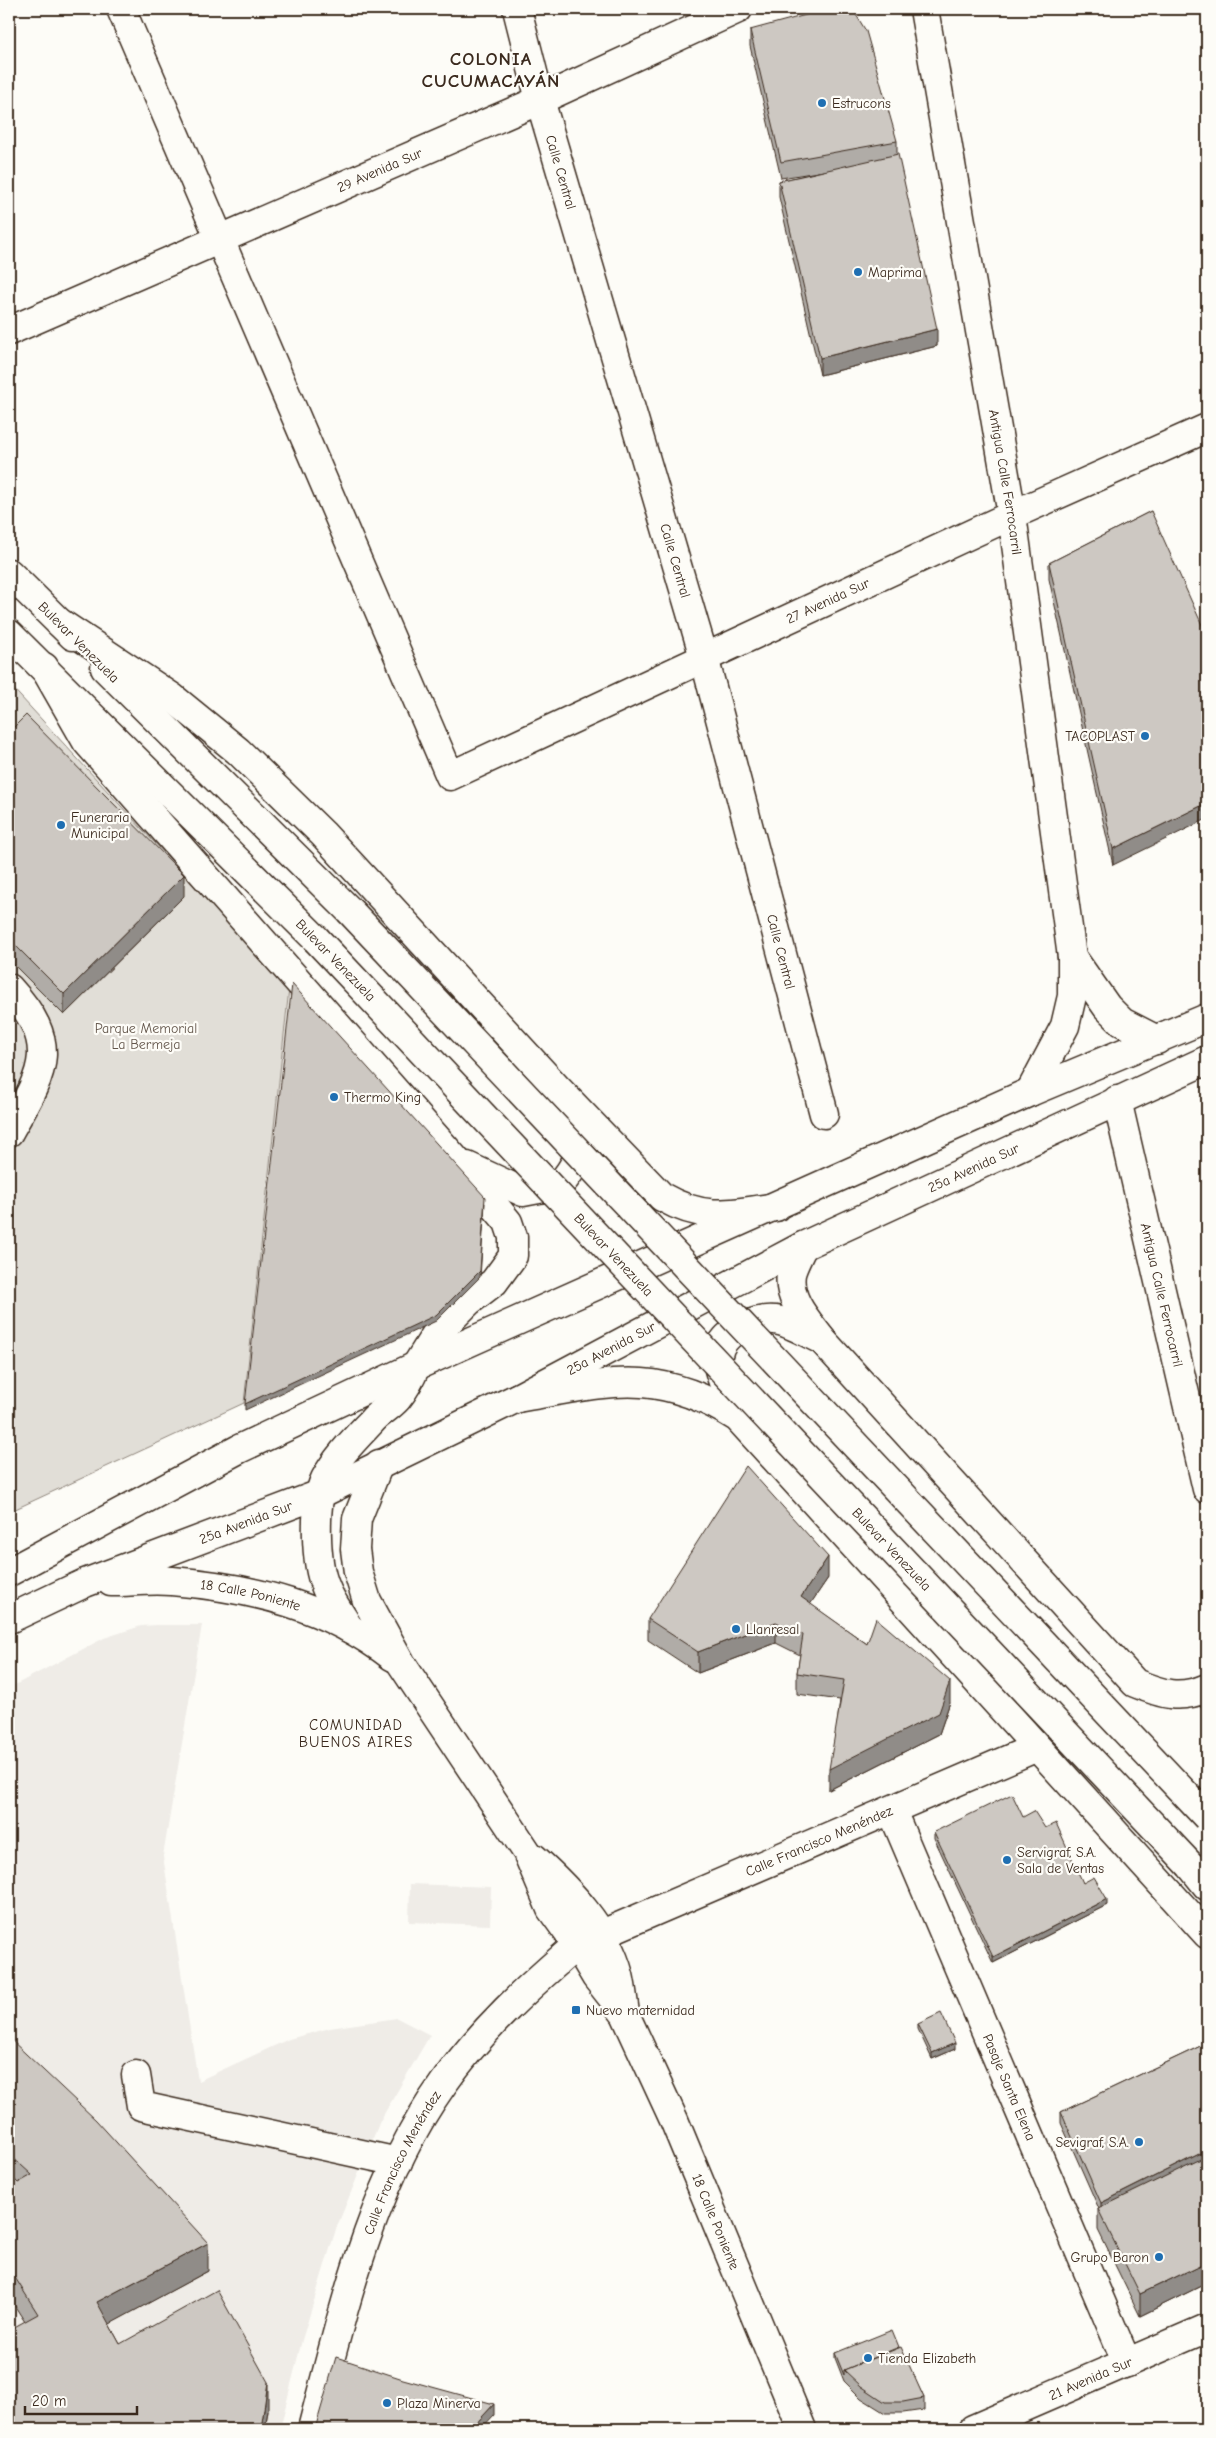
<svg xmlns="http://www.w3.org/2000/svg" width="1216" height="2438" viewBox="0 0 1216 2438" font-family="'Comic Neue',sans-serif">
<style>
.built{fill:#efece7}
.green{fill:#e1ded7;stroke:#8e847a}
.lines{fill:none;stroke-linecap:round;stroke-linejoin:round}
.minor-casing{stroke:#3b2a1e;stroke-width:31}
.highway-casing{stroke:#3b2a1e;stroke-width:31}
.minor{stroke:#fdfcf7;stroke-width:28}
.highway{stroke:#fdfcf7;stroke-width:28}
.highway-bridge-casing{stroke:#3b2a1e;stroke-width:31;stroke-linecap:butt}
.highway-bridge{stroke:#fdfcf7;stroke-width:28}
.wall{fill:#b0aca7;stroke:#3b2a1e}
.shaded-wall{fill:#908c88;stroke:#3b2a1e}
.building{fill:#cdc8c2;stroke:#3b2a1e}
.poi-dot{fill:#1f6fb2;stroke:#fdfcf7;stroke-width:2}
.labels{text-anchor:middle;stroke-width:4.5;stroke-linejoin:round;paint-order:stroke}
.poi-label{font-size:14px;fill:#3b2a1e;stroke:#fdfcf7;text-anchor:start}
.street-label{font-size:14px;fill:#3b2a1e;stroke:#fdfcf7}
.park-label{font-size:14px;fill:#64574c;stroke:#fdfcf7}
.neighbourhood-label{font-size:15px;letter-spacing:1px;fill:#3b2a1e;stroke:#fdfcf7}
.district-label{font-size:19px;font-weight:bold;letter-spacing:1px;fill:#3b2a1e;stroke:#fdfcf7}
</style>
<rect width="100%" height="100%" fill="#fdfcf7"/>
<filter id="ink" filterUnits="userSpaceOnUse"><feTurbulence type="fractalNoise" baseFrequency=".02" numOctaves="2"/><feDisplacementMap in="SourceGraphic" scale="10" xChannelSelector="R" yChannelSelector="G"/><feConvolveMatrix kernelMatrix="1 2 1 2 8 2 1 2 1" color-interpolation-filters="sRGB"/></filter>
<g filter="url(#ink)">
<g class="built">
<polygon points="158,1625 202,1625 163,1856 198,2081 289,2039 330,2028 397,2018 430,2035 380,2121 336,2229 302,2340 280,2429 9,2429 9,1688 104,1638 141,1626"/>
<polygon points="410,1884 491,1887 490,1925 409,1922"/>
</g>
<polygon class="green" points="9,684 289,989 244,1403 9,1512"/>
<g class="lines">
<g class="minor-casing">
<g id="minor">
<path id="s1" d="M121 9 450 776 1012 515 1207 428"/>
<path id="s2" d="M517 9 540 100 704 657 824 1114"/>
<path id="s3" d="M924 9 1012 515 1072 957V996L1065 1026 1030 1092"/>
<path id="s4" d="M9 331 540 100 738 9"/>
<polyline points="1072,957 1107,1007 1122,1022 1157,1040"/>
<path d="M9 988C62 1046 43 1072 9 1132"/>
<path id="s5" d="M1117 1100 1207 1489"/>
<path d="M803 1246C799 1255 793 1265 791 1274 787 1300 808 1321 822 1340L1135 1683C1162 1694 1179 1700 1207 1688"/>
<path id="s6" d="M379 1464 357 1519 355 1549 358 1572 367 1601 401 1663 527 1852 551 1909 577 1945 596 1977 625 2014 674 2120 802 2429"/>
<polyline points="9,1572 239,1449 416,1366 1030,1092 1207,1018"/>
<path id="s7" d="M111 1582C131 1582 152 1579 172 1581 255 1588 327 1606 393 1657"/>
<path id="s8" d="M9 1619 85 1583 320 1494 517 1398 803 1246 1207 1060"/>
<path d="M349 1628C342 1615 331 1602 326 1588 315 1563 313 1504 325 1479 336 1458 355 1439 371 1422 378 1413 389 1408 397 1399 405 1389 411 1378 416 1366"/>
<path id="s9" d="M892 1811 1127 2363"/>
<path d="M534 1858C569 1890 606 1927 619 1975 622 1987 623 2000 625 2013"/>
<path id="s10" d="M602 1934 1035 1748"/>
<polyline points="136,2075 141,2106 398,2162"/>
<path id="s11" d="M312 2429C343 2311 371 2185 443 2084 481 2030 528 1987 577 1945"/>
<path id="s12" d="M973 2429 1207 2328"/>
</g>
</g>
<g class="highway-casing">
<g id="highway">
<polyline points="9,573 73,636"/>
<path d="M60 623 173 698 238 751 323 834 557 1088 662 1197C704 1221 730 1214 776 1207"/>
<polyline points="9,634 316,939"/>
<polyline points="44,667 87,742 455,1159 508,1222 513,1237 513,1256 494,1282 468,1302 436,1334 416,1366"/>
<polyline points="105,668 349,910"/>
<path d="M467 1166 523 1192 560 1185C573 1169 585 1153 576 1132"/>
<path d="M723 1382C719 1371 715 1360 720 1348 727 1330 757 1318 775 1320 790 1322 808 1334 822 1340"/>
<path d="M517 1398C606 1383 656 1365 738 1418L1207 1934"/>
<polyline points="1190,1865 1207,1886"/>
</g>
</g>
<use href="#minor" class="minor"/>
<use href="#highway" class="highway"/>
<g class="highway-bridge-casing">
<g id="highway-bridge">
<polyline points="349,910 1207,1817"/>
<path id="s13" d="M316 939 1190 1865"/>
</g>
</g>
<use href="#highway-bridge" class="highway-bridge"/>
</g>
<g class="wall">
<polygon points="750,30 897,141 897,154 937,346 820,375 779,197 779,181 824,171 781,178 750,46"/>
<polygon points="1151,511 1113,865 1049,579 1049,563"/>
<polygon points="9,732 184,896 64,1015 9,960"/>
<polygon points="828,1578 810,1604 950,1702 939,1734 829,1790 840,1700 797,1694 797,1673 800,1655 776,1643 698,1673 648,1640 648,1619"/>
<polygon points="1023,1817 1083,1883 1107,1905 993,1963 934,1838 934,1832"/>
<polygon points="918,2024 955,2049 932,2059 918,2029"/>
<polygon points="9,2038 208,2271 109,2324 120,2344 268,2410 265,2429 9,2429 25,2322 9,2297"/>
<polygon points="1207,2043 1207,2283 1140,2316 1098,2230 1098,2209 1099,2209 1061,2123 1061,2112"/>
<polygon points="899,2347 924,2398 924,2410 903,2413 885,2413 861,2398 844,2381 835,2358 835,2353"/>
</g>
<g class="shaded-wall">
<polygon points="937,329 937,346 820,375 820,358"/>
<polygon points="1207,803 1207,819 1113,865 1113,849"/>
<polygon points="184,875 184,896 64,1015 64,994"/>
<polygon points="485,1203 480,1277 436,1321 245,1410 245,1404"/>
<polygon points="828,1557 828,1578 801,1618 801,1597"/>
<polygon points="776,1622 776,1643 698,1673 698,1652"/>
<polygon points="950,1681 950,1702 939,1734 829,1790 829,1769"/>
<polygon points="1107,1899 1107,1905 993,1963 993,1957"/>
<polygon points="955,2043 955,2049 932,2059 932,2053"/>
<polygon points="1207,2150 1207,2162 1101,2214 1101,2203"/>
<polygon points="208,2243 208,2271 97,2331 97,2302"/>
<polygon points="1207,2262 1207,2283 1140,2316 1140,2294"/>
<polygon points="268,2382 268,2410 265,2429 261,2429"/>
<polygon points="494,2404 494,2415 481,2429 471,2429"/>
</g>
<g class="building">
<polygon points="839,9 855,13 866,31 897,141 781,162 750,30 817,12"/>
<polygon points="898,154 937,329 820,358 779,181"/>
<polygon points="1151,511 1207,636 1207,803 1113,849 1049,563"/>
<polygon points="26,715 184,875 64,994 9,939 9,732"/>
<polygon points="292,984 485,1197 480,1271 436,1315 245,1404"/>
<polygon points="746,1466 828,1557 801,1597 867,1644 876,1618 950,1681 939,1713 829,1769 844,1680 797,1673 803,1635 776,1622 698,1652 648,1619"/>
<polygon points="1012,1794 1023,1817 1034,1811 1045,1828 1056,1823 1083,1883 1094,1877 1107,1899 993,1957 934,1832"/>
<polygon points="941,2013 955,2043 932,2053 918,2024"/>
<polygon points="9,2038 96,2120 208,2243 97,2302 120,2344 217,2290 268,2382 261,2429 9,2429 9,2330 38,2314 9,2268 9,2174 18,2183 32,2175 9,2154"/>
<polygon points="1207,2043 1207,2150 1101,2203 1061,2112"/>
<polygon points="1207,2156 1207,2262 1140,2294 1098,2209"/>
<polygon points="892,2330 899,2347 844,2370 844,2375 835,2353"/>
<polygon points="901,2347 924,2398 903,2402 885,2402 861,2386 844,2370"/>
<polygon points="336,2357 403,2379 494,2404 471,2429 315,2429"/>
</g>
</g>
<g class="poi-dot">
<circle cx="822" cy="103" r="5"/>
<circle cx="858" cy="272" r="5"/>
<circle cx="1145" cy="736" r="5"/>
<circle cx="61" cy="825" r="5"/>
<circle cx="334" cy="1097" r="5"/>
<circle cx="736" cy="1629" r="5"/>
<circle cx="1007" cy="1860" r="5"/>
<rect x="571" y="2005" width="10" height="10" rx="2.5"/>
<circle cx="1139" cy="2142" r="5"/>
<circle cx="1159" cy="2257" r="5"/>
<circle cx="868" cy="2358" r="5"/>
<circle cx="387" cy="2403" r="5"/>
</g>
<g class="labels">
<g class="poi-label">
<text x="832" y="108">Estrucons</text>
<text x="868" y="277">Maprima</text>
<text x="1135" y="741" text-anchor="end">TACOPLAST</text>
<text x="71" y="822">Funeraria<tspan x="71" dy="16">Municipal</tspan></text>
<text x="344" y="1102">Thermo King</text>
<text x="746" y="1634">Llanresal</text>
<text x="1017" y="1857">Servigraf, S.A.<tspan x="1017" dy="16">Sala de Ventas</tspan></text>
<text x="586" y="2015">Nuevo maternidad</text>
<text x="1129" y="2147" text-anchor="end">Sevigraf, S.A.</text>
<text x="1149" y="2262" text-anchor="end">Grupo Baron</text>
<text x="878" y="2363">Tienda Elizabeth</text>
<text x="397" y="2408">Plaza Minerva</text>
</g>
<g class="street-label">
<text dy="5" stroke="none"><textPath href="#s4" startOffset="404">29 Avenida Sur</textPath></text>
<text dy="5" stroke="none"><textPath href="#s2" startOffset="169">Calle Central</textPath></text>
<text dy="5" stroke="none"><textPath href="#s3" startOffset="480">Antigua Calle Ferrocarril</textPath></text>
<text dy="5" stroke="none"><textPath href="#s2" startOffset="574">Calle Central</textPath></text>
<text dy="5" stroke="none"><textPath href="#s1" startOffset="1251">27 Avenida Sur</textPath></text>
<text transform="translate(79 642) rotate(45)" y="5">Bulevar Venezuela</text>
<text dy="5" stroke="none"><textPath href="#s2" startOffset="979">Calle Central</textPath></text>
<text transform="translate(336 960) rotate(46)" y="5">Bulevar Venezuela</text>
<text dy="5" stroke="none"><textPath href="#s8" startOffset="1066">25a Avenida Sur</textPath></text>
<text dy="5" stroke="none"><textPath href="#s13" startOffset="434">Bulevar Venezuela</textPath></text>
<text dy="5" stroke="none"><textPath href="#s5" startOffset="200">Antigua Calle Ferrocarril</textPath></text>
<text dy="5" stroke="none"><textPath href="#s8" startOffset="661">25a Avenida Sur</textPath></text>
<text dy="5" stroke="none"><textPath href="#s8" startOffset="256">25a Avenida Sur</textPath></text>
<text dy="5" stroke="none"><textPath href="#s13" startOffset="839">Bulevar Venezuela</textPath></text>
<text dy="5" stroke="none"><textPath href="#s7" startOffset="141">18 Calle Poniente</textPath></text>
<text dy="5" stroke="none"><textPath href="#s10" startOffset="236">Calle Francisco Menéndez</textPath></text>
<text dy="5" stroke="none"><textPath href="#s9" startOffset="300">Pasaje Santa Elena</textPath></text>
<text dy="5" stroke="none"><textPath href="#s11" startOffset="282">Calle Francisco Menéndez</textPath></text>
<text dy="5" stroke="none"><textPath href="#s6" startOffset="858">18 Calle Poniente</textPath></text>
<text dy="5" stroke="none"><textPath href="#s12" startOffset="128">21 Avenida Sur</textPath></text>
</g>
<g class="park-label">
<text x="146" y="1033">Parque Memorial<tspan x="146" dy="16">La Bermeja</tspan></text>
</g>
<g class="neighbourhood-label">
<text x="356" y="1730">COMUNIDAD<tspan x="356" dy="17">BUENOS AIRES</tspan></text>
</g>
<g class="district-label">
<text x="491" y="65">COLONIA<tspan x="491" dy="22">CUCUMACAYÁN</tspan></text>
</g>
</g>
<rect width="1216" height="2438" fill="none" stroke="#fdfcf7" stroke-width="30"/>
<rect x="15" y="15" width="1186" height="2408" fill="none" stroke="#3b2a1e" stroke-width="2" filter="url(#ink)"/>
<path d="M25 2406v8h112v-8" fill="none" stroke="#3b2a1e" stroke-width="2.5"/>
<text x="32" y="2406" font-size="15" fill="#3b2a1e" stroke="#fdfcf7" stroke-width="4" paint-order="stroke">20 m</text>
</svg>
